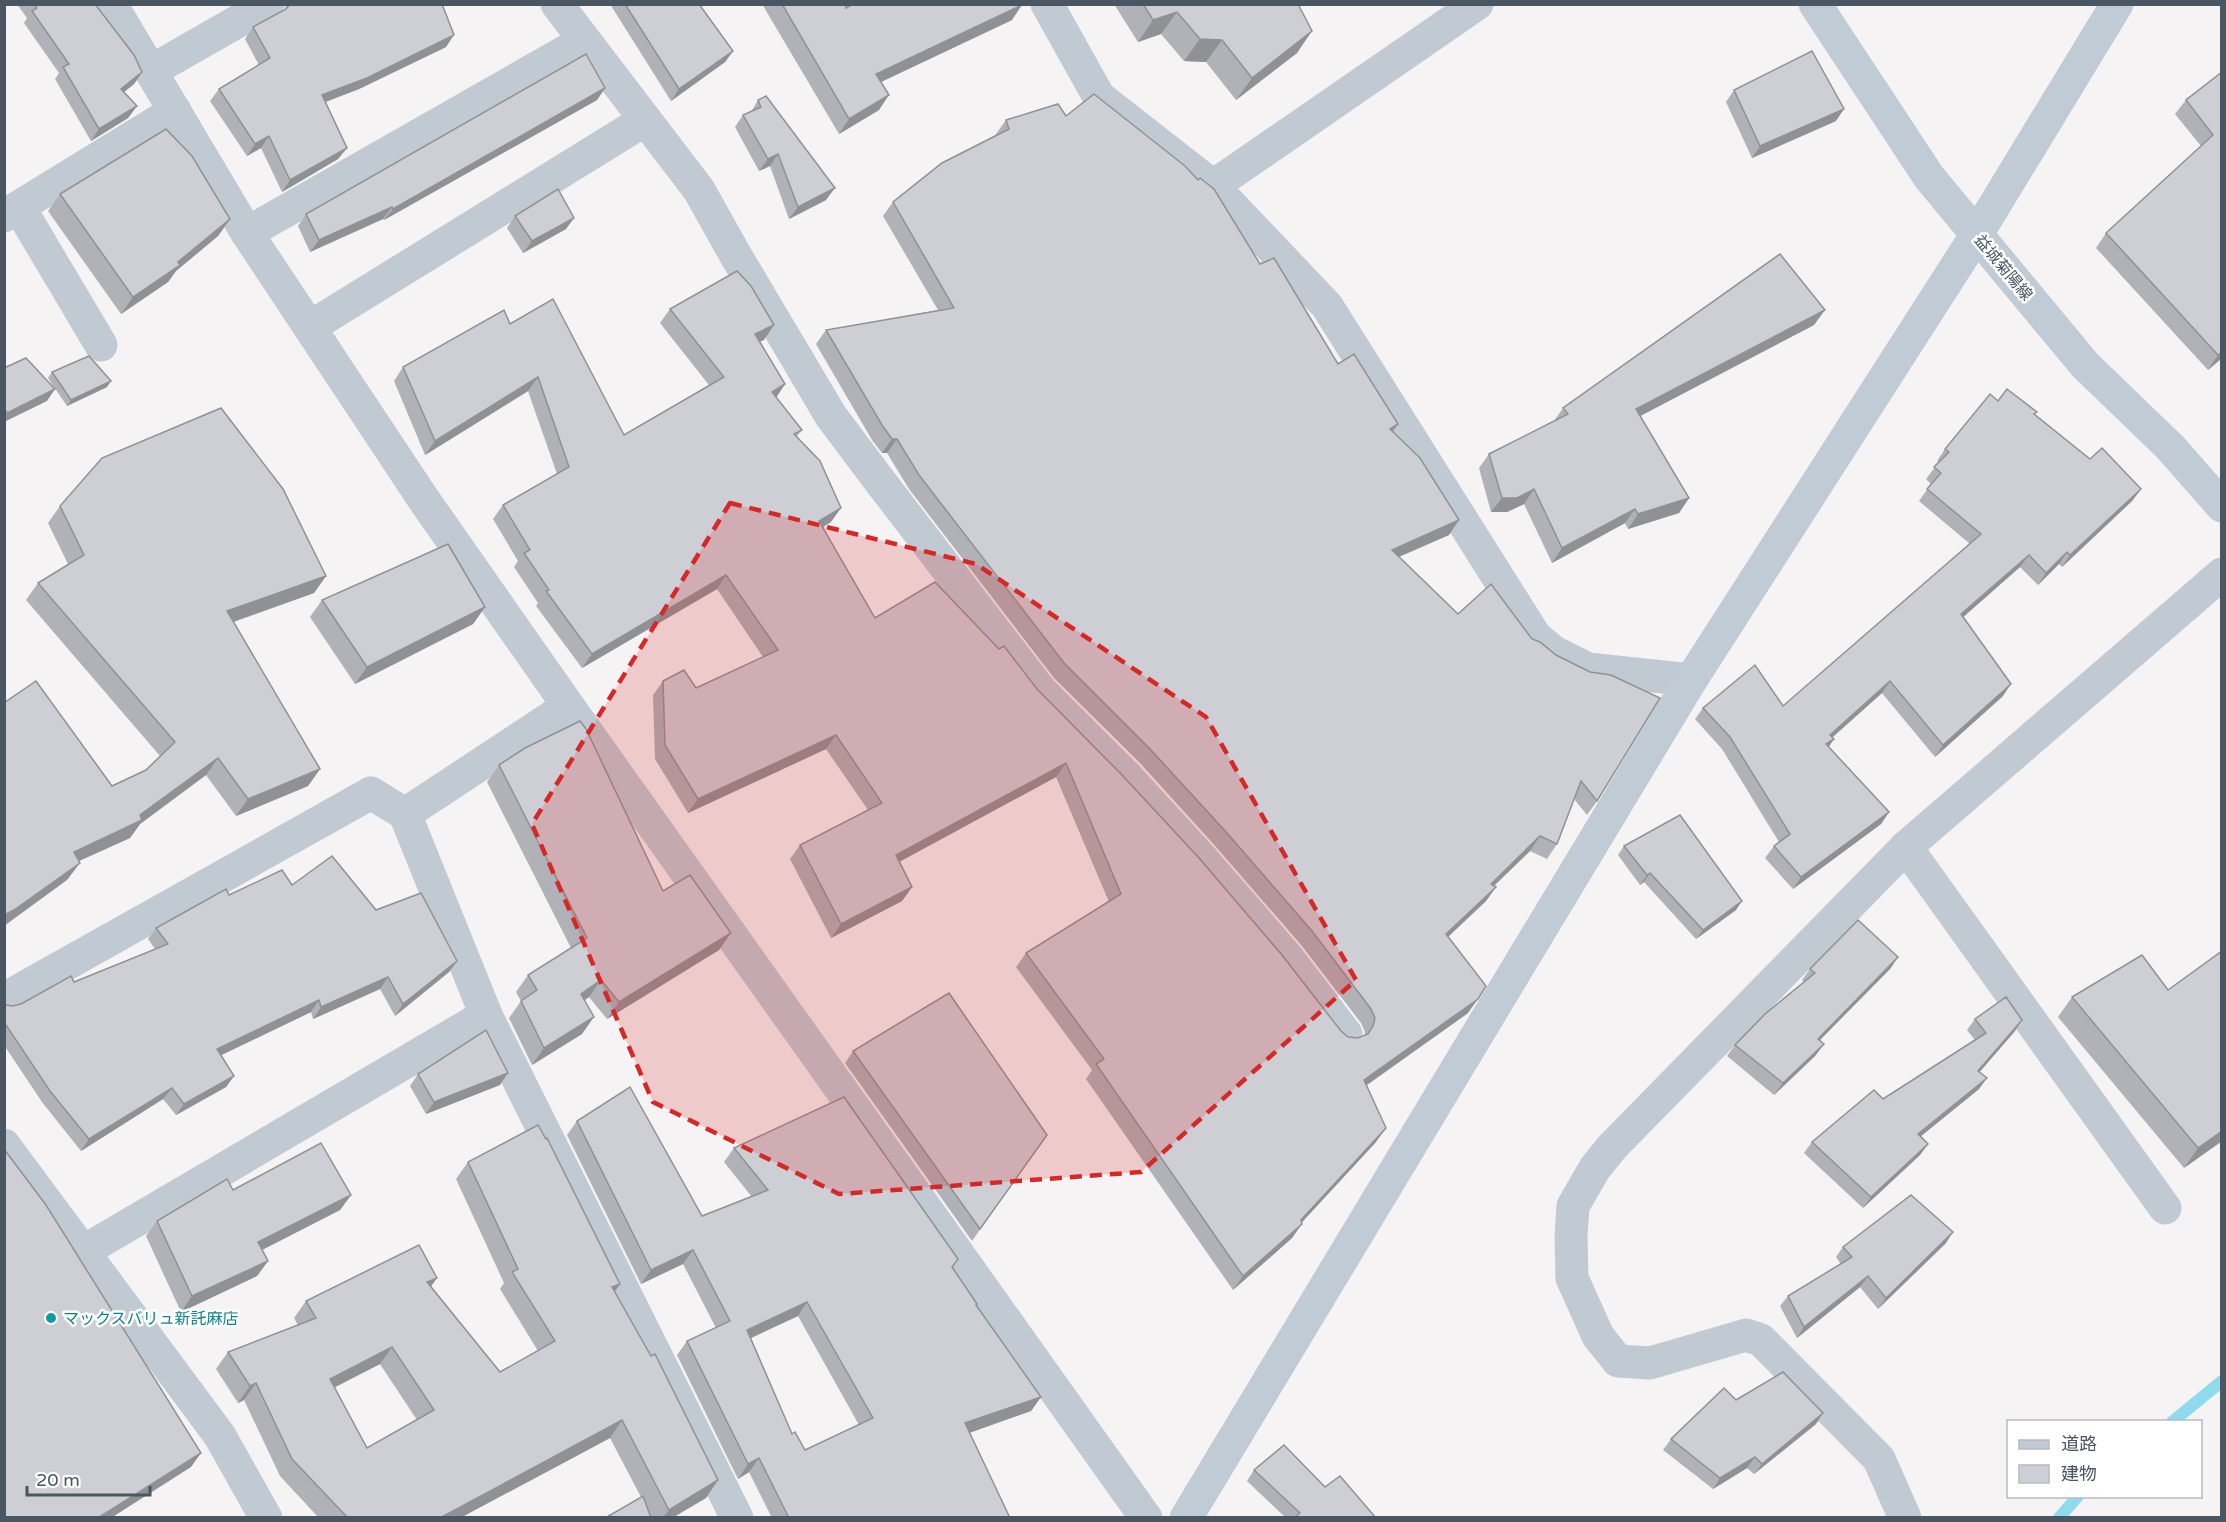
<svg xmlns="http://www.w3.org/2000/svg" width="2226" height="1522" viewBox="0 0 2226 1522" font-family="'Varela Round','Noto Sans JP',sans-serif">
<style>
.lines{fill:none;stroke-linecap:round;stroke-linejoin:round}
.stream{stroke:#90daee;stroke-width:12}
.street{stroke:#c1cad2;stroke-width:33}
.secondary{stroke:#c1cbd6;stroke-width:33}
.wall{fill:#b0b2b7;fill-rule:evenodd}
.shaded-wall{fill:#909195}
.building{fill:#cdcfd5;stroke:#909195;stroke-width:1.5;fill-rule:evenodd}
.marked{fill:#d62828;fill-opacity:0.2;stroke:#d62828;stroke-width:4.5;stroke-dasharray:12 8;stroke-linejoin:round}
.culture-dot{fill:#0f9aa8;stroke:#fff;stroke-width:2}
.labels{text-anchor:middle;stroke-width:5;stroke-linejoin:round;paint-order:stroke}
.street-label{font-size:16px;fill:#4a5661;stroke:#fff}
.culture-label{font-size:16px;fill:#0d838f;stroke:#fff;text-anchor:start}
</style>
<rect width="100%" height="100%" fill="#f5f3f3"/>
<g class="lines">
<g class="stream">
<polyline points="2172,1422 2222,1381"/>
<polyline points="2059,1518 2078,1496"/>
</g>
<g class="street">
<polyline points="111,4 247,233 424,500 571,710 1146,1518"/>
<polyline points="557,4 699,190 736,256 831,416 879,480 1040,690 1126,776 1203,860 1287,957 1346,1034"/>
<polyline points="1047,4 1099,97 1213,186 1477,4"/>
<polyline points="151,71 268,4"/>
<polyline points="1213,186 1327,306 1535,636 1554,652 1588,669 1691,680"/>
<polyline points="19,207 101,345"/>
<polyline points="4,216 175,111"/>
<polyline points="247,233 584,41"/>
<polyline points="310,327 645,120"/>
<polyline points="1906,847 2165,1208"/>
<polyline points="4,999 371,793 405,814 558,713 571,710"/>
<polyline points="486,1015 737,1518"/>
<polyline points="4,1145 220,1436 266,1518"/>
<polyline points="84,1251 486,1015 405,814"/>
<polyline points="1905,1518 1879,1459 1761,1340 1746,1335 1650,1363 1618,1361 1598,1336 1572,1278 1571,1236 1573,1206 1595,1168 1612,1147 1906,847 2222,574"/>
</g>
<g class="secondary">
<polyline points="1815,4 1929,177 2085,365 2170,447 2222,506"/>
<polyline points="1186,1518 1691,680 1977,234 2117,4"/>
</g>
</g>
<g class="wall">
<polygon points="17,4 95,4 142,72 134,84 124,92 137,106 128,118 91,141 55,79 59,73 24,23 27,18"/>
<polygon points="286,4 442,4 446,47 359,89 326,102 347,148 338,159 282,192 261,148 247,156 210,101 219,89 259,65 245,39 253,27 285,9"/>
<polygon points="610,4 699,4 733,51 725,62 671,101"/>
<polygon points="762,4 845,4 846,8 1012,20 881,82 879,110 839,134"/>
<polygon points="1114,4 1298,4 1297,53 1236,100 1206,62 1184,61 1161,34 1138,42"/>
<polygon points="2222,72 2222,358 2208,370 2096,248 2106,233 2201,146 2175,114 2186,100"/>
<polygon points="605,88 597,100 384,220 383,219 310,252 298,226 306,214"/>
<polygon points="1734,90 1836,121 1752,158 1726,102"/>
<polygon points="758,100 826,200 789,219 770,166 759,171 735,127 743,115 751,112"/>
<polygon points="1066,116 1260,264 1338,364 1393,432 1449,535 1399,557 1458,614 1597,801 1587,815 1574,799 1557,844 1547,859 1530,851 1494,886 1496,887 1486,901 1448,937 1468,1013 1367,1085 1376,1142 1301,1223 1292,1238 1233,1290 1086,1079 1092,1070 1016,967 1026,953 1109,902 1056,777 899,862 912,887 902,901 831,938 790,859 800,845 868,810 826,749 688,813 655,759 653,695 663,681 696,688 763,657 717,589 582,668 536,606 538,603 514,567 518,561 493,519 503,505 557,474 528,391 425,455 394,381 403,367 510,324 624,435 709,385 660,323 670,309 764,340 760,341 785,384 776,398 802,430 797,436 831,522 823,527 875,618 1037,689 1341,1031 1348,1037 1358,1038 1364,1036 1365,1032 1361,1023 1302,946 1217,848 1140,763 1054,678 909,489 887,453 882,453 872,440 816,344 826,330 938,310 883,216 893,202 996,136 996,134 1006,120"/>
<polygon points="60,194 230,219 218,236 176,271 168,282 121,314 48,211"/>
<polygon points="515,216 566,229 523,253 507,228"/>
<polygon points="1814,325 1640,416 1689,498 1679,513 1628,529 1625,523 1552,563 1524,504 1507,512 1491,512 1479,468 1489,454 1554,421 1563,408"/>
<polygon points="52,372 107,387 67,406 48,378"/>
<polygon points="1998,401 2034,415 2090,459 2141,489 2132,501 2062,567 2059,564 2038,585 2020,567 1963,617 2003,696 1935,757 1882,693 1832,738 1828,747 1889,812 1881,824 1793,889 1765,858 1774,846 1779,842 1722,749 1695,719 1703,708 1783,706 1970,544 1919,501 1931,484 1926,479 1939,462 1937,461 1945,449"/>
<polygon points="60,506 326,576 314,593 234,622 320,769 308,786 236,816 206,775 140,824 130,838 79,861 67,880 112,786 146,770 160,756 26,600 38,583 68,564 48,523"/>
<polygon points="322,600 485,607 473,624 355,684 310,617"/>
<polygon points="499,765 663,891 731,933 719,950 607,1019 589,997 585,1000 582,1034 532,1065 509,1018 521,1001 516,992 528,975 571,948 487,782"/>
<polygon points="1624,846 1736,910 1696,939 1644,882 1640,885 1618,855"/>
<polygon points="292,885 376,910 457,961 449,972 395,1016 380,989 313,1019 311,1012 221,1055 234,1076 226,1087 176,1115 163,1099 81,1151 42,1102 4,1045 4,1005 12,1006 21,1004 155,949 148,939 156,928 229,895"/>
<polygon points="2222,951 2222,1141 2184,1168 2058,1017 2072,997 2168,990"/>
<polygon points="1898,957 1890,969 1820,1040 1824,1044 1815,1056 1774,1095 1727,1056 1735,1045 1804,982 1802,980 1810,969"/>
<polygon points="1975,1019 2015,1031 1979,1072 1979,1089 1921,1136 1928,1144 1920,1155 1863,1208 1804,1153 1812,1142 1883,1099 1975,1040 1967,1030"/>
<polygon points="853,1051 1047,1135 972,1241 845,1063"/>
<polygon points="418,1074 500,1085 426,1114 410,1086"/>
<path d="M577 1121 702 1216 752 1197 724 1162 734 1148 952 1268 976 1306 1041 1397 1031 1411 969 1433 1010 1518H772L749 1472 738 1479 677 1355 687 1341 716 1328 683 1264 641 1284 567 1135ZM798 1316 859 1425 805 1450 792 1434 751 1338Z"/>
<path d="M468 1162 620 1284 615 1291 718 1480 706 1498 672 1518H652L610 1438 460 1518H319L280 1476 244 1400 238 1403 216 1369 228 1352 298 1325 294 1318 306 1301 431 1286 500 1372 538 1351 500 1289 504 1283 456 1179ZM380 1364 417 1420 367 1448 334 1387Z"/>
<polygon points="233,1190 351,1195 340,1210 262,1250 268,1261 257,1276 181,1312 146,1236 157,1221"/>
<polygon points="1946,1243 1878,1309 1860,1287 1797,1338 1780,1306 1788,1296 1841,1264 1836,1257 1843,1247"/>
<polygon points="1816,1424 1754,1474 1747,1468 1713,1489 1663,1450 1671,1439"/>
<polygon points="1254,1470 1376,1518 1286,1518 1247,1481"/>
</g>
<g class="shaded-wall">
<polygon points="1022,5 1012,20 866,89 876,74"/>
<polygon points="1177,12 1161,34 1138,42 1153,20"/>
<polygon points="1312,31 1297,53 1236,100 1252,78"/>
<polygon points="454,35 446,47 359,89 314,106 322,95"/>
<polygon points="1200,39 1222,40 1206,62 1184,61"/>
<polygon points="733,51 725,62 671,101 679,89"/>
<polygon points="142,72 134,84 113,101 121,89"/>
<polygon points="605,88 597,100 384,220 393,209"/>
<polygon points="889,95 879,110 839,134 849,119"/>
<polygon points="137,106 128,118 91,141 99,129"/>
<polygon points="1844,109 1836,121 1752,158 1760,146"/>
<polygon points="269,136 261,148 247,156 255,144"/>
<polygon points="347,148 338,159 282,192 290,180"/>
<polygon points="778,154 770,166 759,171 768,159"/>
<polygon points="835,188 826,200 789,219 798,207"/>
<polygon points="392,207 383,219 310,252 319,240"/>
<polygon points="574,218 566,229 523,253 532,241"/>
<polygon points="230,219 218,236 176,271 168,282 121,314 133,297"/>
<polygon points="1825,310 1814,325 1625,424 1636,409"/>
<polygon points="774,325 764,340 745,348 755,334"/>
<polygon points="2222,352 2222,358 2208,370 2218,355"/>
<polygon points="538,377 528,391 425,455 435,441"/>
<polygon points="111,381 107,387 67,406 71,400"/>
<polygon points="785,384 775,399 772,392"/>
<polygon points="55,389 47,401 4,422 4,417 7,413"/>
<polygon points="1398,424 1388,438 1390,429"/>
<polygon points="892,439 897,439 887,453 882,453"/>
<polygon points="1534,489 1524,504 1507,512 1491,512 1502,498"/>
<polygon points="2141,489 2132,501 2062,567 2070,555"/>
<polygon points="1689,498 1679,513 1628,529 1638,514"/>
<polygon points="841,508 831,522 809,535 819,521"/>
<polygon points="1635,509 1625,523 1552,563 1562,548"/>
<polygon points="1459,520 1449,535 1382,564 1392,550"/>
<polygon points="2067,552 2059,564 2038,585 2046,573"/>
<polygon points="2029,555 2020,567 1953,626 1961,614"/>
<polygon points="726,575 717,589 582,668 592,654"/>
<polygon points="326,576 314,593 215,628 227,611"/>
<polygon points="485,607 473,624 355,684 367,667"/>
<polygon points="1890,681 1882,693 1821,747 1830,735"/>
<polygon points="2011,684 2003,696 1935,757 1943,745"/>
<polygon points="836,735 826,749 688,813 698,799"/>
<polygon points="1834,739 1826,751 1826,744"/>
<polygon points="218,758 206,775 140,824 130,838 61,869 74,852 140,815"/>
<polygon points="1066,763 1056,777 886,869 896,855"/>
<polygon points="320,769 308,786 236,816 248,799"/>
<polygon points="1889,812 1881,824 1793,889 1801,877"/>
<polygon points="1540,836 1530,851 1481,898 1491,884"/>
<polygon points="80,863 67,880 4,926 4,915"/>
<polygon points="1650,873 1644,882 1640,885 1647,875"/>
<polygon points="912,887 902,901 831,938 841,924"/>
<polygon points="1496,887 1486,901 1436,948 1446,934"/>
<polygon points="1742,901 1736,910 1696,939 1703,930"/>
<polygon points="731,933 719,950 607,1019 619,1002"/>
<polygon points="1898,957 1890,969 1810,1050 1818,1039"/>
<polygon points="457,961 449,972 395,1016 403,1004"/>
<polygon points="388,977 380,989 313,1019 321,1007"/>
<polygon points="601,980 589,997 569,1011 581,994"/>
<polygon points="1478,999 1468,1013 1354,1094 1364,1080"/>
<polygon points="319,1000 311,1012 209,1061 217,1049"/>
<polygon points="594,1017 582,1034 532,1065 544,1048"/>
<polygon points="2022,1020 2015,1031 1971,1082 1978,1071"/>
<polygon points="1824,1044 1815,1056 1774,1095 1783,1083"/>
<polygon points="508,1073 500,1085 426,1114 434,1102"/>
<polygon points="234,1076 226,1087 176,1115 184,1104"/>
<polygon points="1987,1078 1979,1089 1910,1145 1918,1134"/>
<polygon points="172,1088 163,1099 81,1151 89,1139"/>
<polygon points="1386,1128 1376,1142 1292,1233 1302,1224 1292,1238 1233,1290 1243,1276 1301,1220"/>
<polygon points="2222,1131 2222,1141 2184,1168 2198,1148"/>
<polygon points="1928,1144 1920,1155 1863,1208 1871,1197"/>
<polygon points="351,1195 340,1210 248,1257 258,1242"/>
<polygon points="1953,1232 1946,1243 1878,1309 1886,1298"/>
<polygon points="693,1250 683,1264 641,1284 651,1270"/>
<polygon points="268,1261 257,1276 181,1312 192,1296"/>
<polygon points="1868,1276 1860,1287 1797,1338 1804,1327"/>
<polygon points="437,1278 425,1295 427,1282"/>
<polygon points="620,1284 608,1301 612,1287"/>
<polygon points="807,1302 798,1316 738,1344 747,1330"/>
<polygon points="392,1347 380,1364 318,1396 330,1379"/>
<polygon points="256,1383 244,1400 238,1403 250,1386"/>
<polygon points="1041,1397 1031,1411 955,1438 965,1423"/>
<polygon points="1823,1413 1816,1424 1754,1474 1762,1464"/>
<polygon points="622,1420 610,1438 460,1518 440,1518"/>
<polygon points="201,1453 191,1467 111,1518 98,1518"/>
<polygon points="1755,1457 1747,1468 1713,1489 1720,1478"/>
<polygon points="759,1458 749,1472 738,1479 748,1464"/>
<polygon points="718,1480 706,1498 672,1518 663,1518 669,1510"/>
</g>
<g class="building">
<polygon points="34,4 95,4 134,55 142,72 121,89 137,106 99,129 63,67 69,64 32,11 37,8"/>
<polygon points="290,4 442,4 454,35 367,78 322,95 347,148 290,180 269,136 255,144 219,89 270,58 253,27 286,9"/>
<polygon points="625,4 699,4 733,51 679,89"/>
<polygon points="782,4 845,4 846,8 853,4 1022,5 876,74 889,95 849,119"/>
<polygon points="1143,4 1298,4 1312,31 1252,78 1222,40 1200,39 1177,12 1153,20"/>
<polygon points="1812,51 1844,109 1760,146 1734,90"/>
<polygon points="586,54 605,88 393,209 392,207 319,240 306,214"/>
<polygon points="2222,72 2222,352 2218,355 2106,233 2213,135 2186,100"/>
<polygon points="1094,94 1185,166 1198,180 1200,178 1214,189 1260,264 1274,258 1338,364 1354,354 1398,424 1390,429 1420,458 1459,520 1392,550 1458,614 1491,584 1532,639 1540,642 1556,655 1590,672 1611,675 1660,698 1597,801 1581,781 1557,844 1540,836 1491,884 1496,887 1446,934 1486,986 1478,999 1364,1080 1386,1128 1301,1220 1302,1224 1243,1276 1096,1064 1104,1059 1026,953 1121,894 1066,763 896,855 912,887 841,924 800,845 882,803 836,735 698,799 665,745 663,681 684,670 696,688 778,650 726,575 592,654 546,591 549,590 524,553 530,550 503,505 569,467 538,377 435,441 403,367 504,310 510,324 553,299 624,435 724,377 670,309 737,271 751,286 774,325 755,334 785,384 772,392 802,430 794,434 820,461 841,508 819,521 875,618 935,582 999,649 1004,646 1037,689 1122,775 1199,858 1282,955 1341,1031 1348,1037 1358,1038 1368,1034 1373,1026 1375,1018 1371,1009 1312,931 1227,833 1150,749 1064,663 919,475 897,439 892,439 882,425 826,330 954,308 893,202 942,163 1009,129 1006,120 1058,104 1066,116"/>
<polygon points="766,96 835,188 798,207 778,154 768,159 743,115 761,107 758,100"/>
<polygon points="166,129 192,156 230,219 178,262 180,265 133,297 60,194"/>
<polygon points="558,189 574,218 532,241 515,216"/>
<polygon points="1780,254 1825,310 1636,409 1689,498 1638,514 1635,509 1562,548 1534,489 1517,498 1502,498 1489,454 1568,414 1563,408"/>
<polygon points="89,356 111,381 71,400 52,372"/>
<polygon points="26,358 55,389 7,413 4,408 4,368"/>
<polygon points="2007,389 2037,412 2034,414 2090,459 2102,448 2141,489 2070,555 2067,552 2046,573 2029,555 1961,614 2011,684 1943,745 1890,681 1830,735 1834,739 1826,744 1889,812 1801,877 1774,846 1790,834 1730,737 1703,708 1755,665 1783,706 1981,534 1927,489 1941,473 1934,467 1949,452 1945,449 1990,394 1998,401"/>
<polygon points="221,408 283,489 326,576 227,611 320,769 248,799 218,758 140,815 142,820 74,852 80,863 14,910 4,915 4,703 36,681 112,786 146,770 175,742 38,583 84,555 60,506 102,458"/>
<polygon points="448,544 485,607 367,667 322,600"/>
<polygon points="580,721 586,729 663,891 690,875 731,933 619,1002 601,980 581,994 594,1017 544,1048 521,1001 537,990 528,975 587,938 499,765 525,748"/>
<polygon points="1680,815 1742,901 1703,930 1650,873 1647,875 1624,846"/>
<polygon points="332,856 376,910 421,893 457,961 403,1004 388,977 321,1007 319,1000 217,1049 234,1076 184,1104 172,1088 89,1139 50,1091 4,1022 4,1005 6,1005 12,1006 21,1004 71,976 74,982 168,944 156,928 226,889 229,895 282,870 292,885"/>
<polygon points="1858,920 1898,957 1818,1039 1824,1044 1783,1083 1735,1045 1765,1014 1815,973 1810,969"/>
<polygon points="2222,951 2222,1131 2198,1148 2072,997 2142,955 2168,990"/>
<polygon points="949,993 1047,1135 980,1229 853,1051"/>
<polygon points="2006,997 2022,1020 1978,1071 1987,1078 1918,1134 1928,1144 1871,1197 1812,1142 1874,1090 1883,1099 1986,1033 1975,1019"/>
<polygon points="486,1030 508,1073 434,1102 418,1074"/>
<path d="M630 1087 702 1216 768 1190 734 1148 844 1097 958 1259 952 1267 977 1304 976 1305 1041 1397 965 1423 1010 1518H789L759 1458 748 1464 687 1341 730 1321 693 1250 651 1270 577 1121ZM807 1302 873 1418 805 1450 795 1432 792 1434 747 1330Z"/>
<path d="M538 1125 546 1139 547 1138 620 1284 612 1287 651 1356 655 1354 718 1480 669 1510 622 1420 440 1518H348L292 1459 256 1383 250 1386 228 1352 316 1318 306 1301 419 1245 437 1278 427 1282 500 1372 555 1341 512 1272 518 1269 468 1162ZM392 1347 434 1410 367 1448 330 1379Z"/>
<polygon points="321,1143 351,1195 258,1242 268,1261 192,1296 157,1221 227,1179 233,1190"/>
<polygon points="4,1149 46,1205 201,1453 98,1518 4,1518"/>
<polygon points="1911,1195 1953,1232 1886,1298 1868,1276 1804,1327 1788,1296 1852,1257 1843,1247"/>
<polygon points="1783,1372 1823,1413 1762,1464 1755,1457 1720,1478 1671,1439 1724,1388 1736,1400"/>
<polygon points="1284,1445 1325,1487 1340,1476 1376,1518 1294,1518 1300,1513 1254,1470"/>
<polygon points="643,1496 651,1518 605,1518"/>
</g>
<path class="marked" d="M730 503 976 564 1206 717 1356 980 1141 1172 839 1194 653 1102 532 824Z"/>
<circle class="culture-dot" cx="51" cy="1318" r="6"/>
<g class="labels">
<g class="street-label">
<text transform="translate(2004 267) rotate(50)" y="6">益城菊陽線</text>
</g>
<g class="culture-label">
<text x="63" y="1324">マックスバリュ新託麻店</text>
</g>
</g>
<rect width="2226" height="1522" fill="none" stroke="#4a5661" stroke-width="12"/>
<rect x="2007" y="1420" width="195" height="78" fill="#ffffff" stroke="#b7bbc0" stroke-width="1.5"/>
<rect x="2019" y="1440" width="30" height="9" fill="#c1cbd6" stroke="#b7bbc0" stroke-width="1.5"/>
<text x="2061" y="1450" font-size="18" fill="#4a5661">道路</text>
<rect x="2019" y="1465" width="30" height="18" fill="#cdcfd5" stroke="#b7bbc0" stroke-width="1.5"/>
<text x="2061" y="1480" font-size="18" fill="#4a5661">建物</text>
<path d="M27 1486v9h123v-9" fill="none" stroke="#4a5661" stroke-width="3"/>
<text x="36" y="1486" font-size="18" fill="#4a5661" stroke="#ffffff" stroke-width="4.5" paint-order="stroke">20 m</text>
</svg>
